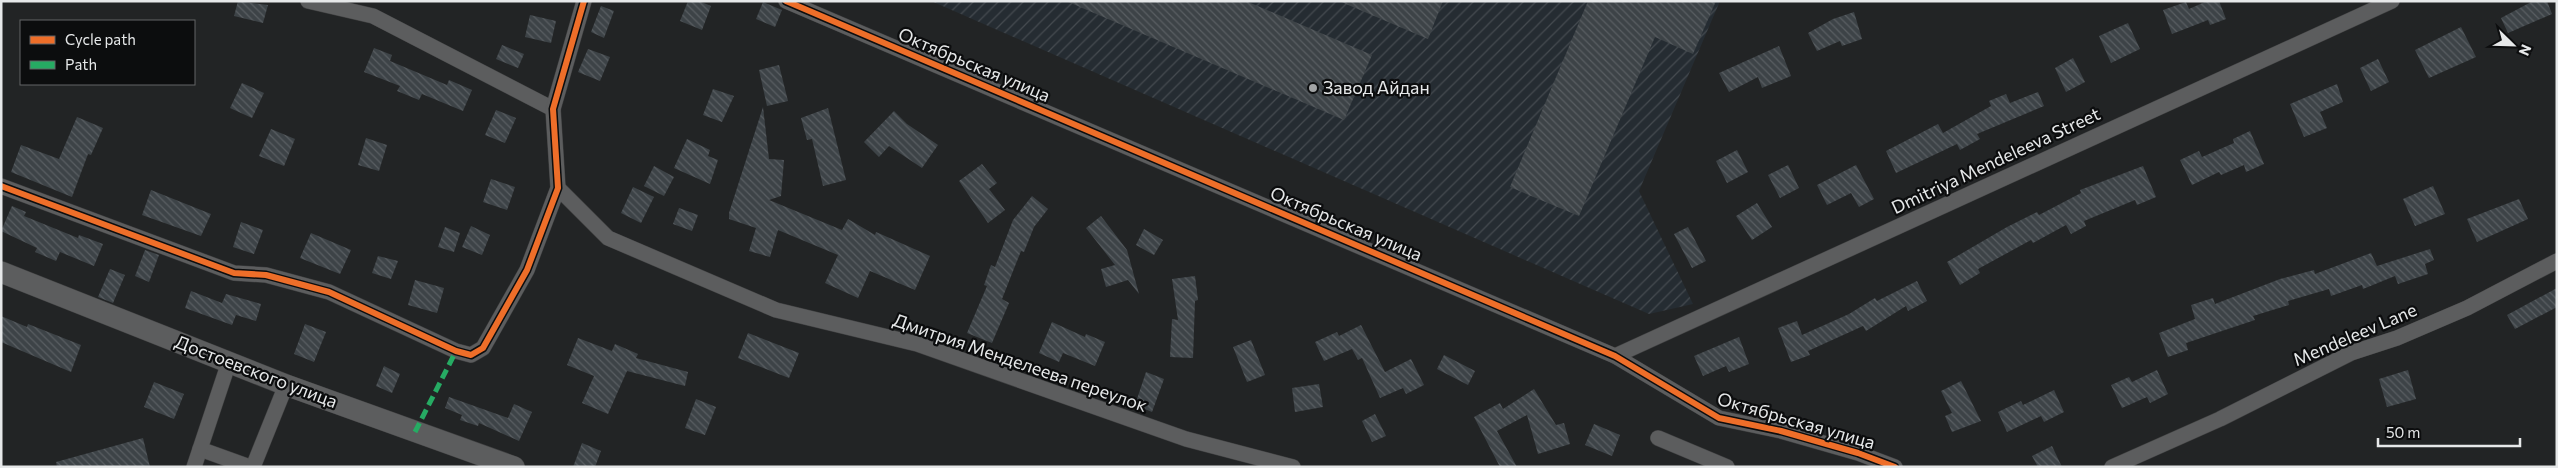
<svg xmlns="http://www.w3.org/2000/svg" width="2558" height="468" viewBox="0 0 2558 468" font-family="Commissioner,sans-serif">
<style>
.industrial{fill:url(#industrial-furrows)}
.building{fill:url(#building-back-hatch)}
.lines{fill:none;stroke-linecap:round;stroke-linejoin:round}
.street-casing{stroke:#404142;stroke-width:16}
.secondary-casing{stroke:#404142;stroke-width:22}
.street{stroke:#5c5d5e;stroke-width:15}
.secondary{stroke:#5c5d5e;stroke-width:21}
.quiet{stroke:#26ab63;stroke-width:5;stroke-dasharray:10 5;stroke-linecap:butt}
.cycleway-casing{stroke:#0c0d0e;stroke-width:9}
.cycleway{stroke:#ee6e29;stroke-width:6}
.poi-dot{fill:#a1a3a4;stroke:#0c0d0e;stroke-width:2}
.labels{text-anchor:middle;stroke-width:4.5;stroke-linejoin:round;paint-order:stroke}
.street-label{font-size:18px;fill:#e6e8e9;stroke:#0c0d0e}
.poi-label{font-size:18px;fill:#e6e8e9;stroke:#0c0d0e;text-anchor:start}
</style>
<defs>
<pattern id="industrial-furrows" width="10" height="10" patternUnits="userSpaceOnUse" patternTransform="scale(1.25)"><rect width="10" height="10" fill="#252c32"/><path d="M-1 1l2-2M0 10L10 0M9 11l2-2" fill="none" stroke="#454b50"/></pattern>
<pattern id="building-back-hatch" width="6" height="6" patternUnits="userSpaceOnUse" patternTransform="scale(1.25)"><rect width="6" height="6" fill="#3d4347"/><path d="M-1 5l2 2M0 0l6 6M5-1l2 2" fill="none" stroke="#595e62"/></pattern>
</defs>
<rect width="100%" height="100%" fill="#222425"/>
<polygon class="industrial" points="931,1 1720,1 1639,191 1693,304 1649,314"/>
<g class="building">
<polygon points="238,1 268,5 263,23 234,16"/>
<polygon points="688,1 699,1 711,6 702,30 680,21"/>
<polygon points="1066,1 1246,1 1372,55 1344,120"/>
<polygon points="1339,1 1443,1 1428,39"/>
<polygon points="1588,1 1716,1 1693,54 1655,37 1579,216 1510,187"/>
<polygon points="2207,1 2219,1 2226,19 2210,25 2208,20 2172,34 2163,10 2186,2 2189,9"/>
<polygon points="2533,1 2547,1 2552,14 2508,33 2501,18"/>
<polygon points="763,2 782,10 775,27 756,19"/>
<polygon points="601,6 614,11 604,38 591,32"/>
<polygon points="1854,12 1862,39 1842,46 1840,41 1817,51 1808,33 1833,19"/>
<polygon points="530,15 556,21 551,43 525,37"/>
<polygon points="2128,23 2140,49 2111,63 2099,36"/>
<polygon points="2461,27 2476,57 2429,78 2415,50"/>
<polygon points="502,45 524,54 518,68 496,59"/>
<polygon points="1779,46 1791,76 1762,88 1758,77 1729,92 1719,73"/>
<polygon points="374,48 392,55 390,61 447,85 449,80 472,90 463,111 422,94 419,100 397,91 400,86 364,72"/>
<polygon points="588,49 610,57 600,81 578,72"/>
<polygon points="2073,58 2085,82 2066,92 2055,68"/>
<polygon points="2378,59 2389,82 2371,91 2360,68"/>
<polygon points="779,65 788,101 767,106 759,70"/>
<polygon points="242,83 264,93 252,118 230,108"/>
<polygon points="2337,84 2343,102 2320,112 2327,128 2304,137 2290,104"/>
<polygon points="713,89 734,96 722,122 703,115"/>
<polygon points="2038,92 2044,106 1977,134 1980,139 1960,150 1957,144 1896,173 1886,151 1938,124 1943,133 1991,106 1989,101 2006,94 2010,103"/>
<polygon points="763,107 769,159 784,160 781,196 769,200 842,230 848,219 875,235 876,232 930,256 915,290 870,271 858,298 825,283 838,255 778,230 770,257 749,251 756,228 729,219 729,213"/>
<polygon points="828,108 846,180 823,186 812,139 807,140 801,118"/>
<polygon points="496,110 516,118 505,143 485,135"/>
<polygon points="894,111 907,124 938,145 922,168 889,146 879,157 864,142"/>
<polygon points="77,117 103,128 91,155 88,154 72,197 11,172 21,145 59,159"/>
<polygon points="271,129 295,139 284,166 259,156"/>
<polygon points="2250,131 2264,164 2246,172 2244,165 2221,175 2219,172 2192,185 2180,160 2199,151 2202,157 2234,143 2233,139"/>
<polygon points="366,138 387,145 379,171 358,165"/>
<polygon points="687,139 710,150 708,156 718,160 710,184 674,168"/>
<polygon points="1737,150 1748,172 1727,183 1716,161"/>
<polygon points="982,164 997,183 989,189 1005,210 988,223 959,181"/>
<polygon points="1788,165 1799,188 1780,198 1768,175"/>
<polygon points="1856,165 1874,199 1859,207 1851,193 1827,205 1817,185"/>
<polygon points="654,166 674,177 664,196 644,186"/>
<polygon points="2143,166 2156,197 2137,205 2135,200 2084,221 2086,226 2071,234 2066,225 2033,243 2031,240 1978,269 1980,273 1960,285 1947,262 2007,227 2037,212 2039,215 2081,193 2080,190"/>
<polygon points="491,179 515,187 507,210 483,202"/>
<polygon points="2433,186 2445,214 2415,226 2403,199"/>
<polygon points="633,187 654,197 641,223 621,213"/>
<polygon points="151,190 211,214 201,236 142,215"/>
<polygon points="1032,196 1048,209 1034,227 1024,252 1021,251 1002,299 1009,303 992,343 967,333 987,286 984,285 991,265 995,267 1013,220"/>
<polygon points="2519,199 2528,219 2477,242 2467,219"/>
<polygon points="1757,203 1772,227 1752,240 1736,216"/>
<polygon points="12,206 26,212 24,216 78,238 79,235 103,244 94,266 60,252 56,261 35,252 37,248 1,231"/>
<polygon points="679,208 698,215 692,231 673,224"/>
<polygon points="1101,216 1127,250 1139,294 1128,280 1106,287 1101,269 1115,265 1086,228"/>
<polygon points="241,222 263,230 254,254 233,247"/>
<polygon points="471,226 490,235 482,255 462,247"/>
<polygon points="445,227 460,233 454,252 438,247"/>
<polygon points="1688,227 1706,261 1692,268 1674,234"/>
<polygon points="1144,229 1163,240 1154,255 1136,245"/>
<polygon points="311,233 351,250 340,274 300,258"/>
<polygon points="2430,249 2434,260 2425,264 2428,274 2398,284 2395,276 2363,289 2362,285 2331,296 2329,289 2288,301 2289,305 2253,316 2255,320 2186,343 2188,350 2168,357 2159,333 2195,319 2191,305 2213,298 2215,304 2280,279 2314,270 2315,274 2371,253 2377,266"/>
<polygon points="145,250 159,255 149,282 135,276"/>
<polygon points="378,256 398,261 391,279 372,273"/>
<polygon points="110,269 125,275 113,303 98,297"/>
<polygon points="1195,276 1198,300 1195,301 1193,358 1170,357 1172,319 1178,320 1172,279"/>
<polygon points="415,280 444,288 437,313 408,305"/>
<polygon points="1917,281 1927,301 1908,311 1906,306 1866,331 1863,326 1808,351 1810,355 1791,362 1778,328 1797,321 1802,335 1849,314 1875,298 1877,301"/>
<polygon points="2557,288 2557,307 2515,329 2507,315"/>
<polygon points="191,291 222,303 226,294 261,304 256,321 236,315 232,325 185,308"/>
<polygon points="1,316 27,327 28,324 81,345 71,372 1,342"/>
<polygon points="1052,322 1085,337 1086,334 1105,342 1095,366 1063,353 1059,362 1039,353"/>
<polygon points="305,324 326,332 314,362 294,354"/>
<polygon points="1361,325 1385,372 1411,359 1424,385 1406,394 1403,388 1380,398 1362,358 1358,360 1352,349 1324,361 1315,342 1337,332 1339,336"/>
<polygon points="748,333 799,353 789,378 738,358"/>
<polygon points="1739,337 1749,364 1729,372 1726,366 1703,376 1694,356"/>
<polygon points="578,338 612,351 615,344 638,354 636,358 688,372 685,386 627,371 608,414 582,403 594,376 567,365"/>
<polygon points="1251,340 1265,375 1247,382 1233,347"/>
<polygon points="1444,355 1475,371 1468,385 1437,369"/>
<polygon points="384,366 400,374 392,393 376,386"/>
<polygon points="2157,370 2168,394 2150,403 2147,397 2122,408 2111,385 2129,377 2132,382"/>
<polygon points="2408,370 2416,399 2387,407 2379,379"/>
<polygon points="1146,372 1164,379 1152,412 1135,405"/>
<polygon points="1961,381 1981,421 1952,432 1945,416 1952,413 1941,391"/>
<polygon points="154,382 184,394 174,419 144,407"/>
<polygon points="1319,384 1323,407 1295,412 1292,388"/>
<polygon points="1534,389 1556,425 1564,423 1570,444 1538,454 1527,415 1497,431 1517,467 1500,467 1474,417 1500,403 1503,409"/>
<polygon points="2054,390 2064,412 2044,422 2041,416 2007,432 1998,412 2021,401 2023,405"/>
<polygon points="449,397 508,418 514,404 532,412 519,441 479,423 478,426 460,420 462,415 445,408"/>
<polygon points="696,399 716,407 705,435 685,428"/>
<polygon points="1375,414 1386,436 1372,442 1362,421"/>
<polygon points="1594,424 1620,435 1612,456 1585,445"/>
<polygon points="143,438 150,467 57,467 56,462"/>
<polygon points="582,443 601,451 595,467 573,467"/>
<polygon points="2052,446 2062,467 2038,467 2032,456"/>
</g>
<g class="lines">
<g class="street-casing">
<g id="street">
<polyline points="308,1 373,16 553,109"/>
<polyline points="786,1 1615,356 1719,418 1781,431 1858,453 1895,467"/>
<polyline points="1,186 234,273 266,275 329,292 456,351 471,355 483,348 527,270 558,188 553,109 584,1"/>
<polyline points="558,188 608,238 776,310 917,344 1186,439 1293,467"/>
<polyline points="1615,356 2392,1"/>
<polyline points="1658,438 1727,467"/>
<polyline points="200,449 250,467"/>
<polyline points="194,467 229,362"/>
<polyline points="253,467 286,385"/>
<polyline points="2112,467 2220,419 2351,353 2397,338 2467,308 2557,261"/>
</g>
</g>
<g class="secondary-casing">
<polyline id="secondary" points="1,272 286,385 514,467"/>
</g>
<use href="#street" class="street"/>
<use href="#secondary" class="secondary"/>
<polyline class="quiet" points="415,432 456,351"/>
<g class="cycleway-casing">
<g id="cycleway">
<polyline points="786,1 1615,356 1719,418 1781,431 1858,453 1895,467"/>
<polyline points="1,186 234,273 266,275 329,292 456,351 471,355 483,348 527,270 558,188 553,109 584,1"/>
</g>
</g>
<use href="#cycleway" class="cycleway"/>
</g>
<circle class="poi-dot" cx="1313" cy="88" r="5"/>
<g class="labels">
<g class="street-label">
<text transform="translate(974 65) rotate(23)" y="6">Октябрьская улица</text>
<text transform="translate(1996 161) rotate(-25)" y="6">Dmitriya Mendeleeva Street</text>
<text transform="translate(1346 224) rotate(23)" y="6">Октябрьская улица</text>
<text transform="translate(2355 335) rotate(-23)" y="6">Mendeleev Lane</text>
<text transform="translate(1020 363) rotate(19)" y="6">Дмитрия Менделеева переулок</text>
<text transform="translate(256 372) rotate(21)" y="6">Достоевского улица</text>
<text transform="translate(1796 421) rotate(16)" y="6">Октябрьская улица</text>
</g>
<g class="poi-label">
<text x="1323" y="94">Завод Айдан</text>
</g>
</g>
<rect width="2558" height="468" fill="none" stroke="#e6e8e9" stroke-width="5"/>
<rect x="20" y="20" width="175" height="65" fill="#0c0d0e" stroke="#636566"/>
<rect x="30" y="36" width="25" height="8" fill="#ee6e29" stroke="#636566"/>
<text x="65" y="45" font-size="15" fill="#e6e8e9">Cycle path</text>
<rect x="30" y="61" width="25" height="8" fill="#26ab63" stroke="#636566"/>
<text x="65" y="70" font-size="15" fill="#e6e8e9">Path</text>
<g transform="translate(2513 45) rotate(113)" stroke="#0c0d0e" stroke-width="4" paint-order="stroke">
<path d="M0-4L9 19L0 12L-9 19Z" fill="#e6e8e9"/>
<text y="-8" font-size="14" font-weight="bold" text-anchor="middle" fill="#e6e8e9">N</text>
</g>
<path d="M2378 438v8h142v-8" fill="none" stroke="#e6e8e9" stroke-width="2.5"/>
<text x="2386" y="438" font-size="15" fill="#e6e8e9" stroke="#0c0d0e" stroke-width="4" paint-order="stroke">50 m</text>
</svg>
